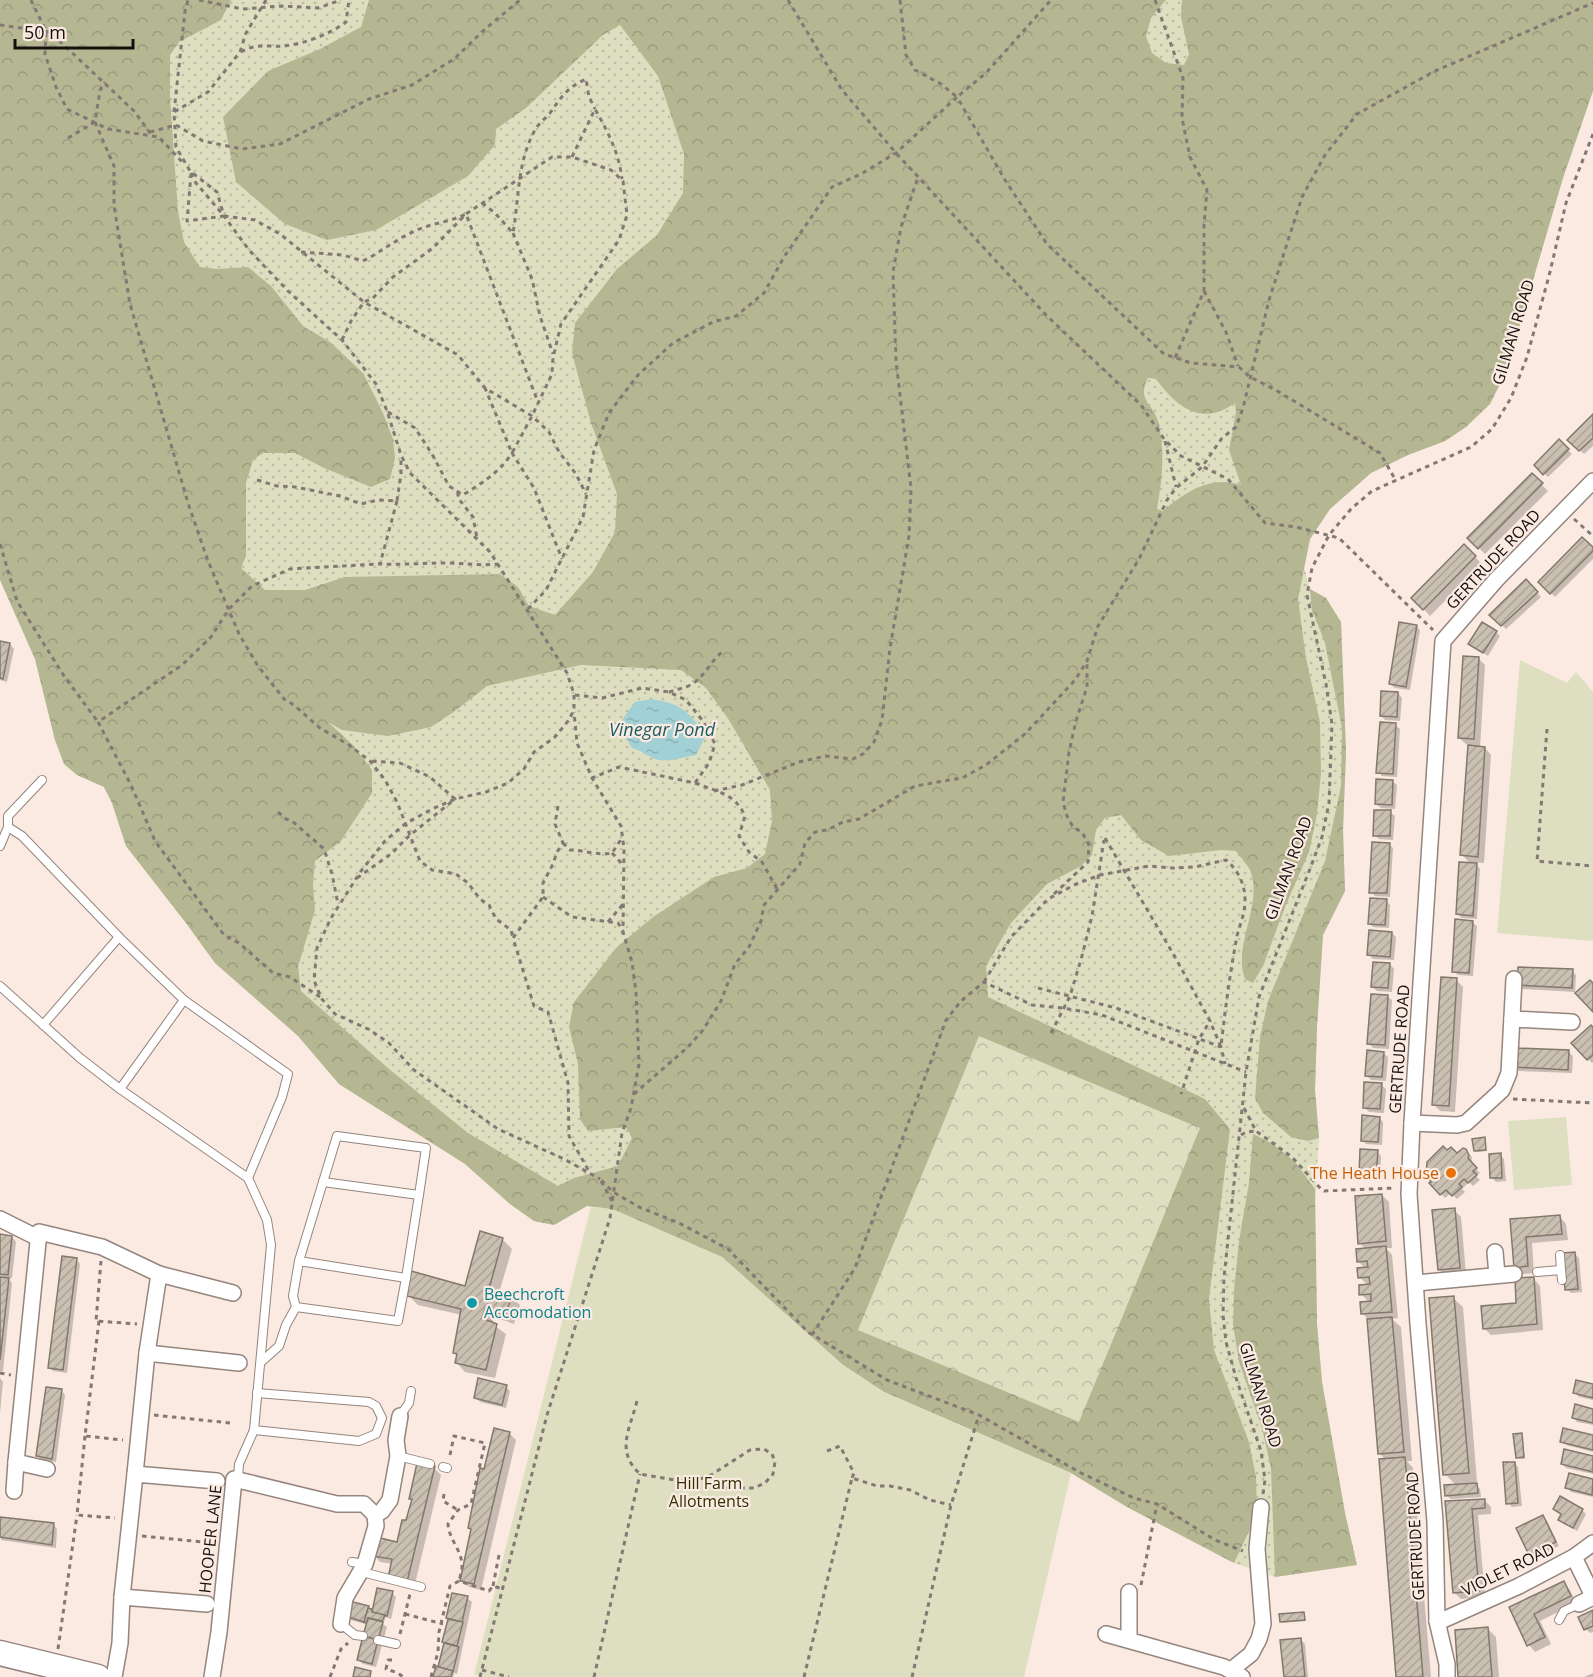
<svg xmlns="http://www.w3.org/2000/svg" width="1593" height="1677" viewBox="0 0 1593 1677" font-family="'Open Sans',sans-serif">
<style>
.grass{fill:url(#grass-dots)}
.forest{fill:url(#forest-crowns);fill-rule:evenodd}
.park{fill:url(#park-crowns)}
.garden{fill:#dddfc0}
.water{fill:url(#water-ripples)}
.shadow{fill:#0003}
.building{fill:url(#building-hatch);stroke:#82786c;stroke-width:1.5}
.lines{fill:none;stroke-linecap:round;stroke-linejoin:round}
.service-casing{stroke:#94857d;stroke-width:10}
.minor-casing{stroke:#94857d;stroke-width:18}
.primary-casing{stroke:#94857d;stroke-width:27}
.path{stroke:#837873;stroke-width:3;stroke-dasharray:4.5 4.5;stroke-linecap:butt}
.service{stroke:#fff;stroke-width:8}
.minor{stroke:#fff;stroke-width:15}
.primary{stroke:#fff;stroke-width:24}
.food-dot{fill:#e8710a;stroke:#fbeae1;stroke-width:2}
.culture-dot{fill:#0f9aa8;stroke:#fbeae1;stroke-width:2}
.labels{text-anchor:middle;stroke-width:4.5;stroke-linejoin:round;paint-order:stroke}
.street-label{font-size:16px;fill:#15100d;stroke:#fbeae1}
.food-label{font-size:16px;fill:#c56008;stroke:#fbeae1;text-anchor:end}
.culture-label{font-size:16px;fill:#0d838f;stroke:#fbeae1;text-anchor:start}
.park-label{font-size:16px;fill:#313203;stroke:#fbeae1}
.water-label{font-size:18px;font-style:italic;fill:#1a5c60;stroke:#fbeae1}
</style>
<defs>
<pattern id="grass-dots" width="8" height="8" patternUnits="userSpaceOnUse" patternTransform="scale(1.5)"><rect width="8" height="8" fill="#dddfc0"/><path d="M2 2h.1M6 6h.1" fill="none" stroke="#bdbea4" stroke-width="1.8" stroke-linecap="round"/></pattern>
<pattern id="forest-crowns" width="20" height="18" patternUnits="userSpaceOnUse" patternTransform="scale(1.5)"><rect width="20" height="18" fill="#b4b792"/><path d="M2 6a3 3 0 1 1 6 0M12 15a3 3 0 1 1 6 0" fill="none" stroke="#9a9c7d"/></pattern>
<pattern id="park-crowns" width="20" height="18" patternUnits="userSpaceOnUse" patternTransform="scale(1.5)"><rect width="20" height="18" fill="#dddfc0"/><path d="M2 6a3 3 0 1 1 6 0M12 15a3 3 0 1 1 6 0" fill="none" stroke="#bdbea4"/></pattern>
<pattern id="water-ripples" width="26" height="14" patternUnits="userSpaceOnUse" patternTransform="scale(1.5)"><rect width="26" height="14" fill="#a1d1d4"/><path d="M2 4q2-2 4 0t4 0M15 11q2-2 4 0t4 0" fill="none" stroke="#8ab2b5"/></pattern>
<pattern id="building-hatch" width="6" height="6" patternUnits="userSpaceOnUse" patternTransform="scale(1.5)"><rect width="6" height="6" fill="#cac0b2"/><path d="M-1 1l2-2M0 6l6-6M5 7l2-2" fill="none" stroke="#ada498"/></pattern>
</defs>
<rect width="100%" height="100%" fill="#fbeae1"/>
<polygon class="grass" points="0,0 1593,0 1593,91 1563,178 1506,372 1490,404 1466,427 1445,441 1408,455 1371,473 1330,509 1310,539 1304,567 1310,589 1326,598 1341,622 1346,752 1343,830 1345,891 1323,935 1317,1027 1315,1090 1319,1138 1315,1204 1317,1324 1322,1382 1345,1513 1357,1565 1275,1577 1234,1563 1127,1507 1071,1473 884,1392 610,1209 587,1206 554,1225 534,1221 510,1204 465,1164 339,1084 298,1036 215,963 186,923 126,846 112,803 104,787 77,775 64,764 55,740 35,659 0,580"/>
<g class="forest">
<path d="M0 0H231L221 20 179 42 170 55V98L178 211 184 242 200 267 217 269 248 267 271 286 303 326 330 342 363 373 383 413 393 439 395 458 390 479 371 487 324 468 295 453H263L253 460 246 483V556L241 568 265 590H305L345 577 500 574 518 587 529 606 555 615 593 572 615 532 617 494 591 423 572 353 575 323 617 269 657 235 683 193 684 154 658 76 620 25 603 35 526 108 496 129 495 145 468 176 376 230 327 240 285 224 236 182 223 117 268 71 320 49 361 27 369 0H1166L1151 18 1146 36 1152 53 1166 63 1184 65 1189 54 1181 17 1182 0H1593V91L1563 178 1506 372 1490 404 1466 427 1445 441 1408 455 1371 473 1330 509 1310 539 1298 599 1306 658 1320 722 1321 773 1317 814 1309 852 1285 907 1263 966 1253 983 1245 979C1232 944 1264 905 1250 870 1247 864 1240 857 1236 851L1221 850 1169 856 1141 840 1121 815 1105 818 1096 830 1092 855 1081 866 1047 884 1011 923 986 966 988 997 1205 1099 1230 1129 1209 1299 1214 1350 1249 1442 1256 1477 1257 1514 1234 1563 1127 1507 1071 1473 884 1392 843 1365 722 1257 610 1209 587 1206 554 1225 534 1221 510 1204 465 1164 339 1084 298 1036 215 963 186 923 126 846 112 803 104 787 77 775 64 764 55 740 35 659 0 580ZM1148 378 1156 379C1171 399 1190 420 1218 412 1224 410 1230 406 1235 403L1236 412 1229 450 1241 485C1211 475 1185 492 1163 511L1157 509C1162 480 1165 454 1159 424 1154 404 1136 400 1148 378ZM581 665 681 670 706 688 729 720 770 790 772 821 765 854 747 868 714 877 653 917 616 948 574 1002 569 1027 578 1064 580 1119 588 1131 626 1127 632 1138 618 1166 574 1178 558 1186 468 1133 389 1069 301 991 298 967 315 910 313 885 315 861 341 841 372 793V770L353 745 328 722 342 730 388 736 431 727 455 711 487 686Z"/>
<polygon points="1310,589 1326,598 1341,622 1346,752 1343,830 1345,891 1323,935 1317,1027 1315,1090 1319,1138 1308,1141 1291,1137 1263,1113 1255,1098 1260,1037 1268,1001 1325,861 1341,786 1342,728 1325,643 1312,610"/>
<polygon points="1253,1134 1273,1144 1295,1162 1315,1189 1317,1324 1322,1382 1345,1513 1357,1565 1275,1577 1271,1468 1262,1428 1239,1362 1233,1324 1234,1290 1239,1241 1249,1183"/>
</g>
<polygon class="park" points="979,1036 1200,1128 1079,1422 858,1330"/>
<g class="garden">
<polygon points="1520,660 1567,683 1576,672 1593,692 1593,941 1497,933"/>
<polygon points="1566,1117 1572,1185 1514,1190 1508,1121"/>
<polygon points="591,1206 615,1210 722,1257 843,1365 884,1392 1071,1473 1024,1677 484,1677 474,1675"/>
</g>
<path class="water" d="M651 699C682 704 687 710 706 735L696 755C684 757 667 763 655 759 647 756 641 750 632 748L625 736 622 720 635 702Z"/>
<g class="shadow">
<polygon points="1593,416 1593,446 1584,454 1569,440"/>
<polygon points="1559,442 1572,454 1548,477 1536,465"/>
<polygon points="1532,475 1548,491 1485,554 1469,538"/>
<polygon points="1464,546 1482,564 1430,616 1413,598"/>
<polygon points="1593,550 1593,559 1555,597 1540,582"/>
<polygon points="1526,581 1541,597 1506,629 1492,615"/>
<polygon points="1416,626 1420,630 1410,690 1395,688 1390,684"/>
<polygon points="1496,632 1500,636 1488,656 1470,644"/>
<polygon points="0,642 10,644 14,649 7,682 0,680"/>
<polygon points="1479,659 1485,665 1480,748 1485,748 1491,755 1484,863 1474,862 1480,869 1477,919 1462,918 1457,914 1471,864 1462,855 1469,745 1466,744 1459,738"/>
<polygon points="1398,693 1402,698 1400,721 1385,720 1381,716"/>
<polygon points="1395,725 1400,729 1397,777 1382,776 1378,772"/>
<polygon points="1392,781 1397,785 1395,809 1381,808 1376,804"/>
<polygon points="1390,812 1395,816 1393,840 1379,839 1374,835"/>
<polygon points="1389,844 1393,848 1390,897 1375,896 1371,892"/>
<polygon points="1386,901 1390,905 1389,928 1373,927 1369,923"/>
<polygon points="1472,922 1477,926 1473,976 1458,975 1453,971"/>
<polygon points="1392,933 1396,937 1394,960 1373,959 1369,955"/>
<polygon points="1390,964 1394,969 1392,992 1377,991 1372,987"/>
<polygon points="1572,971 1576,975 1575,992 1523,989 1519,985"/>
<polygon points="1456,980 1463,987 1455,1112 1440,1111 1434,1105"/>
<polygon points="1387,996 1392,1000 1389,1049 1373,1048 1369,1044"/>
<polygon points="1593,1029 1593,1062 1592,1063 1573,1043"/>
<polygon points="1568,1052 1573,1056 1572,1073 1519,1071 1515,1066"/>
<polygon points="1383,1053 1388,1057 1386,1081 1371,1080 1366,1075"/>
<polygon points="1381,1085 1386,1089 1384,1113 1369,1112 1364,1107"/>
<polygon points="1379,1118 1383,1122 1382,1145 1366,1144 1362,1140"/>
<polygon points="1484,1139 1487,1151 1477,1152 1475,1151"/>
<polygon points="1377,1152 1381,1156 1380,1180 1365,1179 1360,1175"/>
<polygon points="1447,1152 1457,1155 1468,1153 1472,1157 1471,1164 1480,1173 1476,1176 1480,1180 1473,1186 1469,1182 1462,1189 1465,1192 1457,1199 1451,1193 1445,1198 1431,1183"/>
<polygon points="1500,1155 1504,1159 1506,1181 1496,1182 1492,1178"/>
<polygon points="1382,1195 1389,1202 1392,1248 1386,1248 1392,1255 1398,1318 1392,1319 1401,1327 1412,1461 1407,1461 1413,1468 1431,1677 1398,1677 1386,1460 1380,1454 1369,1320 1363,1314 1369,1302 1361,1294 1368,1285 1359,1277 1366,1269 1358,1261 1366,1250 1360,1243"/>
<polygon points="1454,1210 1461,1217 1466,1274 1446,1276 1439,1269"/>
<polygon points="1560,1217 1566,1224 1568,1240 1532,1243 1534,1273 1523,1274 1516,1267 1512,1221"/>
<polygon points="0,1236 12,1237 16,1242 12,1278 7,1278 12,1283 3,1371 0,1371"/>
<polygon points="502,1239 512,1249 499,1293 511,1296 520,1305 514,1324 494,1317 492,1324 506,1334 495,1378 465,1372 456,1362 458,1355 455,1352 462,1315 418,1305 409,1296 466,1288"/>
<polygon points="1575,1254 1579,1258 1582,1292 1571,1293 1567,1289"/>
<polygon points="76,1259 80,1264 67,1373 53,1371 49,1367"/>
<polygon points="1534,1279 1540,1286 1543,1330 1491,1335 1484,1328 1518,1304"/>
<polygon points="1453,1298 1463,1307 1477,1482 1474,1482 1480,1489 1481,1497 1451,1499 1446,1495 1457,1486 1445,1474"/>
<polygon points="0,1378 3,1382 0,1413"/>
<polygon points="1593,1386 1593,1400 1579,1397 1575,1393"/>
<polygon points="506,1387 510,1391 506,1408 480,1402 476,1398"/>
<polygon points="61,1390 65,1395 56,1462 42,1460 38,1456"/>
<polygon points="1593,1410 1593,1425 1577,1422 1573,1417"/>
<polygon points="509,1433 516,1440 481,1590 469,1587 462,1580"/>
<polygon points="1521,1435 1525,1459 1519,1459 1517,1457"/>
<polygon points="1593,1437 1593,1452 1566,1445 1562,1441"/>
<polygon points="1593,1458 1593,1474 1566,1468 1562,1464"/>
<polygon points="1514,1463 1518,1467 1522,1506 1512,1507 1508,1503"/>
<polygon points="434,1468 441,1475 414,1588 393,1564 380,1562 374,1555 398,1543 407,1522 413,1500 411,1498"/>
<polygon points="1570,1475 1593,1481 1593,1497 1571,1492 1567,1487"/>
<polygon points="1484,1500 1491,1507 1491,1514 1478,1515 1485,1597 1461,1599 1454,1592 1447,1503"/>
<polygon points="1555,1509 1582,1510 1586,1514 1577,1531 1564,1523 1560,1519 1562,1515"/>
<polygon points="1543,1517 1547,1521 1559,1546 1535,1558 1531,1554 1518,1529"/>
<polygon points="0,1518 53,1524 57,1529 56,1548 1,1540"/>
<polygon points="1563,1583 1570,1590 1576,1603 1540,1621 1551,1644 1535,1652 1529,1645 1511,1608"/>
<polygon points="392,1593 396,1597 391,1619 386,1617 383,1624 387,1627 376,1667 363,1664 359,1660 368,1625 351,1620 347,1616 369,1618"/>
<polygon points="453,1594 467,1598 472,1602 457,1674 454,1673 453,1677 434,1677 439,1669 445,1644 443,1642"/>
<polygon points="1593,1612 1593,1632 1590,1633 1586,1629"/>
<polygon points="1303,1613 1306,1621 1283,1623 1281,1622"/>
<polygon points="1487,1628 1496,1637 1499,1677 1459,1677"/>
<polygon points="1301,1640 1305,1644 1308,1677 1285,1677"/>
<polygon points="1593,1673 1593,1677 1584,1677"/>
</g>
<g class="building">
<polygon points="1593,414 1593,438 1579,451 1567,440"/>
<polygon points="1559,439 1569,449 1543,475 1534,465"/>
<polygon points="1532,473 1543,483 1478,549 1467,538"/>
<polygon points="1582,537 1593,547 1593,551 1550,594 1538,582"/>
<polygon points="1464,544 1476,556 1423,610 1411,598"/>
<polygon points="1526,579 1538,592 1501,626 1489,615"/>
<polygon points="1399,622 1417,625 1406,687 1389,684"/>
<polygon points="1482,622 1497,631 1483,653 1468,644"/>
<polygon points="0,641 10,643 3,679 0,678"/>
<polygon points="1463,656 1479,657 1474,739 1458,738"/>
<polygon points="1381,691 1398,692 1397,717 1380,716"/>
<polygon points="1380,722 1396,723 1393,774 1376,773"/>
<polygon points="1468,745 1485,747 1478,857 1460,855"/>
<polygon points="1376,779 1393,780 1392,805 1375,804"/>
<polygon points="1374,810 1391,810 1390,836 1373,836"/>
<polygon points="1372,842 1390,843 1387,893 1369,893"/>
<polygon points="1459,862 1477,863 1473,916 1456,914"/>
<polygon points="1370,898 1387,899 1385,925 1368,924"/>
<polygon points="1455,919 1473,921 1469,973 1452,972"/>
<polygon points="1369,930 1392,932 1390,957 1367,955"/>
<polygon points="1373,962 1390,963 1388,988 1371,987"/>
<polygon points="1518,967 1573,969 1572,988 1517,985"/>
<polygon points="1441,977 1457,978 1449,1106 1432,1105"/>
<polygon points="1590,980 1593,983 1593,1012 1575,993"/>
<polygon points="1371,994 1388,995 1385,1045 1367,1044"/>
<polygon points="1591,1025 1593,1027 1593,1055 1587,1060 1571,1043"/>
<polygon points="1514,1048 1569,1050 1568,1070 1513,1067"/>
<polygon points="1367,1050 1384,1052 1382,1077 1365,1076"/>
<polygon points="1364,1082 1382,1083 1380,1109 1363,1108"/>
<polygon points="1362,1115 1380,1117 1378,1142 1361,1141"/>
<polygon points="1485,1137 1486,1150 1474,1151 1472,1139"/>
<polygon points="1443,1146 1447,1150 1451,1147 1457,1153 1463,1148 1466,1149 1469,1155 1468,1158 1477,1168 1473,1171 1477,1175 1468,1183 1464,1179 1459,1184 1462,1187 1452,1196 1446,1190 1440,1195 1429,1183 1431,1182 1426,1176 1427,1162"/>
<polygon points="1360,1149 1378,1150 1376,1176 1359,1175"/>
<polygon points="1501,1153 1502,1178 1490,1178 1489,1154"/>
<polygon points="1382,1194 1386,1241 1358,1244 1355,1196"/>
<polygon points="1455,1208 1460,1268 1438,1270 1432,1210"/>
<polygon points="1560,1215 1562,1234 1526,1237 1528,1266 1514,1268 1510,1219"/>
<polygon points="480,1231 503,1238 489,1289 512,1295 505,1316 485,1309 482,1318 497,1324 486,1370 455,1363 457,1354 453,1353 461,1309 407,1296 411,1271 465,1286"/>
<polygon points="0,1234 12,1236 8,1275 0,1274"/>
<polygon points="1386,1246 1392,1312 1361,1314 1360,1302 1371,1301 1371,1294 1359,1295 1359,1285 1370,1284 1369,1277 1358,1278 1357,1268 1368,1267 1367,1261 1357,1262 1356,1249"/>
<polygon points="1575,1252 1578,1289 1565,1290 1562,1253"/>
<polygon points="62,1256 77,1258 63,1370 48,1368"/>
<polygon points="0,1277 9,1278 0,1360"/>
<polygon points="1534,1277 1537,1324 1483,1329 1481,1306 1516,1303 1515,1278"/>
<polygon points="1454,1296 1469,1473 1443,1475 1429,1298"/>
<polygon points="1392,1317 1404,1452 1378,1454 1367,1319"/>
<polygon points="478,1378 507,1385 502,1405 474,1398"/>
<polygon points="1576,1380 1593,1384 1593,1398 1573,1393"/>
<polygon points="46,1387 62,1389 52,1459 36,1456"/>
<polygon points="1575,1404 1593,1409 1593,1423 1572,1418"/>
<polygon points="494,1428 510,1432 474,1584 460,1581 471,1529 468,1528 480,1468 484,1469"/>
<polygon points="1563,1428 1593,1435 1593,1450 1560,1442"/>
<polygon points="1522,1433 1524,1457 1516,1458 1513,1434"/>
<polygon points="1564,1449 1593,1456 1593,1472 1561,1464"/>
<polygon points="1405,1457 1423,1677 1396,1677 1379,1459"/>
<polygon points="1503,1462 1515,1462 1518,1503 1506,1504"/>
<polygon points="417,1463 435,1466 407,1582 388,1578 392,1559 372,1556 376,1537 397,1542 402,1520 406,1520 412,1499 409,1499"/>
<polygon points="1569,1473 1593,1479 1592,1495 1565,1488"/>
<polygon points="1477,1483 1478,1493 1445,1496 1444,1485"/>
<polygon points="1560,1496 1583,1509 1573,1528 1558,1520 1561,1514 1553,1509"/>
<polygon points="1485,1499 1485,1508 1472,1509 1479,1591 1453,1593 1445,1501"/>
<polygon points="1543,1515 1556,1542 1529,1555 1516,1528"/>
<polygon points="0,1517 54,1523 52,1545 0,1537"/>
<polygon points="1564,1581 1571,1596 1534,1614 1545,1637 1527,1646 1509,1607"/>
<polygon points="377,1588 393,1591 387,1616 372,1612"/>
<polygon points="452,1593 468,1596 462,1622 446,1618"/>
<polygon points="349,1601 369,1606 364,1622 345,1616"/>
<polygon points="368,1608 372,1609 372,1612 385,1615 382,1621 368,1618 367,1623 364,1622"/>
<polygon points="1593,1610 1593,1626 1584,1630 1578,1617"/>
<polygon points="1304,1612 1305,1620 1280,1622 1279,1614"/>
<polygon points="368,1618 383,1622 378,1640 363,1636"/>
<polygon points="448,1619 463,1622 457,1646 442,1642"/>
<polygon points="1488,1627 1492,1677 1458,1677 1455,1630"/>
<polygon points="363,1636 378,1640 372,1664 357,1660"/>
<polygon points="1301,1638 1305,1677 1284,1677 1280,1640"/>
<polygon points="444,1643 459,1647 453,1671 438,1667"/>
<polygon points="436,1666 453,1671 451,1677 433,1677"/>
<polygon points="355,1667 371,1671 370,1677 353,1677"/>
</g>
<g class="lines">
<g class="service-casing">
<g id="service">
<polyline points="8,827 8,816 42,780"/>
<polyline points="0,846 8,827 22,836 119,937 184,1000 288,1074 282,1097 248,1178"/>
<polyline points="0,986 80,1058 120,1089 248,1178 267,1220 271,1245 254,1430 239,1464 238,1479"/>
<polyline points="43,1025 119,937"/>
<polyline points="120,1089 184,1000"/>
<polyline points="323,1182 337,1136 426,1148 419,1195"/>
<polyline points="1560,1255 1561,1270"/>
<polyline points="299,1261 323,1182 419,1195 406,1278"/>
<polyline points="1537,1272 1561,1270 1562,1280"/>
<polyline points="261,1362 279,1346 286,1325 296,1307 293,1296 299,1261 406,1278 398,1321 296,1307"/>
<polyline points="400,1416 409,1403 411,1391"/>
<polyline points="254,1430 359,1441 376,1434 382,1418 376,1406 369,1402 257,1393"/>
<polyline points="398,1456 430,1464"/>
<polyline points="443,1467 447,1468"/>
<polyline points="352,1562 365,1564"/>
<polyline points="362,1572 421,1587"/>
<polyline points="1559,1620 1564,1611 1579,1604"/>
<polyline points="341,1624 355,1635 363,1636"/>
<polyline points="378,1640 396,1644"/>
</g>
</g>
<g class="minor-casing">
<g id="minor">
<polyline points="1512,1019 1572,1022"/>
<polyline points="1412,1123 1457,1125 1466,1123 1502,1090 1509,1073 1514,979"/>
<polyline points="0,1219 38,1238"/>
<polyline points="1495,1252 1497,1275"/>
<polyline points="1416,1283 1514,1274"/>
<polyline points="147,1353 159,1274 233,1293"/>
<polyline points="47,1469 16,1462 39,1232 102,1247 159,1274"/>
<polyline points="135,1474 147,1353 239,1363"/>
<polyline points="14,1491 16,1462"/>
<polyline points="375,1515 382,1511 390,1500 398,1456 396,1440 400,1416"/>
<polyline points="1574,1557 1593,1596"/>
<polyline points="122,1597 135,1474 217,1481"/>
<polyline points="1579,1604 1593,1597"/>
<polyline points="1437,1621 1443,1620 1519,1586 1574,1557 1593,1543"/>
<polyline points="341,1624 345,1598 365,1564 376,1526 375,1515"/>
<polyline points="1106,1634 1224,1667 1242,1677"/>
<polyline points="1129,1640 1129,1592"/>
<polyline points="1231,1670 1251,1654 1259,1639 1263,1624 1257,1549 1261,1507"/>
<polyline points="114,1677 120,1643 122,1597 207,1604"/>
<polyline points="212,1677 219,1632 234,1479 337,1504 364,1504 375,1515"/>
<polyline points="1447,1677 1447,1664 1437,1621 1435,1521 1418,1324 1409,1194 1412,1123 1443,641 1496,580 1593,481"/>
</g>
</g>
<g class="primary-casing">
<polyline id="primary" points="0,1653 98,1677"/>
</g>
<g class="path">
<polyline points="31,0 46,31 45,54 56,87 67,109 108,129 159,137 183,163"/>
<polyline points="199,0 243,9 281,6 318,8 341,0"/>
<polyline points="266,0 246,33 240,52 225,71 208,92 174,112 176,147 190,171 217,192 224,216 249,250 289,292 342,340 376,384 387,411 401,455 410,473 490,552 567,673 574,694 574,710 568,721 555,737 534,752 524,769 508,783 486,792 455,799 432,809 405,824 385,841 361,871 331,918 317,948 314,980 321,998 335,1014 368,1029 389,1043 414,1070 498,1129 564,1159 600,1179"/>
<polyline points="788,0 842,90 896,153 1047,316 1141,405 1164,439 1181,456 1228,479 1265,523 1296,527 1339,538 1433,630"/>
<polyline points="900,0 906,55 915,70 941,84 957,97 986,73 1051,0"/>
<polyline points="1155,0 1183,78 1182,118 1190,157 1207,190 1204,225 1204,291 1175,358"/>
<polyline points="0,25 50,32 134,111 153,137"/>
<path d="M241 52C256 43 268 47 284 46 304 44 330 34 346 22L349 0"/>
<polyline points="174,112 185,11 188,0"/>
<polyline points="95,122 114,166 114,206 130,304 188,503 208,561 239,634 258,666 284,699 294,705 320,728 349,745 370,761 385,780 397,802 420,861 432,870 456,874 468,883 480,899 489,905 496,919 511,930 513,938"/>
<polyline points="150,132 176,125 203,141 242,149 280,144 369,99 412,85 454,59 484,30 520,0"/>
<polyline points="68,138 95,122 100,90 105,82"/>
<path d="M572 157 595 109C608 132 619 153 622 179"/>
<polyline points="191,173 196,183 224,216 187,221 191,174"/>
<path d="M482 203 495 213 513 233C519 199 517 162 535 130 538 124 545 119 550 113 561 97 568 87 586 79L589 97 595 109"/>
<polyline points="224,216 255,220 280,234 364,302 458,355 485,388"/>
<polyline points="513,233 532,279 540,316 553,354"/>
<path d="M301 252 343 255 363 261C381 252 398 238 417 230 433 223 450 222 466 214L538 402"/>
<polyline points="1204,291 1226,332 1238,366"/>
<polyline points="342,340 351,321 364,302 373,298 393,277 433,248 466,214 552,157 572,157 611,170 623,181 627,215 619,240 561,324 553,358 552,374 532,416 512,453 485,388 532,416 549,432 559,452 576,474 586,494"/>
<path d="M388 412 415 428 432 454 449 486 463 495C482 483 500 472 512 453L534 488 562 559"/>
<polyline points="1165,441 1176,487"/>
<polyline points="257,480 277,486 295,487 340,496 361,504 378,500 397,501 401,474 401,457"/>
<polyline points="458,492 458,498 473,517 477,538"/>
<path d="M397 501 380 564C402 565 424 563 446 563 464 563 480 566 498 564"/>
<polyline points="1574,519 1593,536"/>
<polyline points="0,544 17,601 64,676 98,722"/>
<polyline points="528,609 546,590 583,517 594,450 609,413 638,375 673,343 713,322 736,316 764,293 784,257 832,187 861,174 896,153 957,97 1005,180 1047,244 1164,354 1191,363 1239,367 1250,377 1274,389 1380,453 1395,479"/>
<path d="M669 692C677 689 686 688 692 684 704 677 711 661 722 652"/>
<polyline points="575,695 602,698 642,688 669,692 686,700 703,721 715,744 709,763 695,783 619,767 592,778"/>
<polyline points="1547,729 1537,861 1593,866"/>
<path d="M695 783C717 792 735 793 745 816L739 836 749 852 762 862 777 889"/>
<polyline points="714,791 742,785 799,762 826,756 853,759 863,754 874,742 882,720 890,648 909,536 911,488 896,361 893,272 901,227 918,177"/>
<polyline points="558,806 555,824 563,843 557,852 553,864 543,883 543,897 513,938 534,1006 548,1012 568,1083 569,1136 590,1173"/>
<polyline points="278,812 286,819 292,821 324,849 332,874 338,904"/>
<polyline points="1105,838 1175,957 1210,1021 1199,1039 1181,1094"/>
<path d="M563 843 570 850C584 850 598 856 612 853L622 838"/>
<polyline points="612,853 623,865"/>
<polyline points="357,878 391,854 409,836 455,799 430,777 400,763 370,761"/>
<polyline points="1054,894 1088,862 1089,845 1082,832 1073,827 1067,816 1063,802 1069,752 1076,721 1087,687 1087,663"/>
<polyline points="543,897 572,917 618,923 623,931"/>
<polyline points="608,922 623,904"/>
<path d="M984 982 1011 937 1048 899 1076 884 1100 875 1149 866 1172 868 1195 867 1226 860C1238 870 1245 884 1245 900 1245 914 1240 924 1237 936 1230 973 1225 1010 1221 1047L1210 1021"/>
<polyline points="1038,988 1116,1008 1221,1047 1225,1064"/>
<polyline points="320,997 290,977 273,973 239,943 224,935 155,841 131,785 98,722 182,665 211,637 229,609 252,586 290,569 380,564"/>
<polyline points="1051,1033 1070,996 1082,956 1092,916 1104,840"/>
<polyline points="634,1094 688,1047 703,1030 721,1001 735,964 749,947 761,921 764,905 800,864 805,843 815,832 827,830 843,822 859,819 915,786 962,778 986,765 1026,733 1075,680 1087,661 1098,626 1139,559 1167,500 1176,488 1202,467 1222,438 1236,427 1243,408 1269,300 1302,197 1325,155 1357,114 1435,71 1593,3"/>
<polyline points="1513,1099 1593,1103"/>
<polyline points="1244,1108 1256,1131 1292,1157 1321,1189 1324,1191 1395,1188"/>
<polyline points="1241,1135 1246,1132 1256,1131"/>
<polyline points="612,1201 600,1179 613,1192 639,1207 679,1223 728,1249 808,1332 887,1380 979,1415 1081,1473 1134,1498 1157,1504 1215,1540 1243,1551"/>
<polyline points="101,1261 96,1321 137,1324"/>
<polyline points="99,1321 85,1436 123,1440"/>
<polyline points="812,1335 855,1268 946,1020 961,1001 984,982 1032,1005 1063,1008 1102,1015 1246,1072"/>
<polyline points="0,1373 11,1375"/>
<path d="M637 1401C630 1429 615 1451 640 1474L721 1488H754L765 1483 773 1474 775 1462 772 1454 764 1449 750 1450 711 1475 690 1483"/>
<polyline points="154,1415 230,1423"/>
<polyline points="85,1436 77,1515 115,1518"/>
<polyline points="827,1451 840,1446 854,1473 852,1478"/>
<path d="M450 1455 454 1436 485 1443 471 1504 458 1510 448 1524C449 1540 462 1550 462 1566 462 1571 460 1577 459 1581"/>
<polyline points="444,1494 443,1501 458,1510"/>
<polyline points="1263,1494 1265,1480 1261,1451 1236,1378 1226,1342 1223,1315 1224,1277 1246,1072 1259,997 1308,874 1322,837 1329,803 1332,724 1326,684 1307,595 1312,568 1329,535 1351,509 1372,491 1471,447 1492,429 1511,398 1527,357 1550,272 1566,203 1593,134"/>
<polyline points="142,1536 213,1543"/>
<polyline points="1141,1585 1157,1504"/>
<polyline points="493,1586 499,1555"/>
<polyline points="405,1614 443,1624"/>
<polyline points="400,1634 410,1594"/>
<polyline points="58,1649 77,1515"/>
<polyline points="392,1660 388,1660 386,1669 398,1673 403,1677"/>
<polyline points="482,1670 509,1677"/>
<polyline points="330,1677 341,1649 348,1643"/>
<polyline points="431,1677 438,1652 439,1632 450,1586 459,1581 489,1591 493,1586 503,1589"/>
<polyline points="480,1677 547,1415 610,1218 622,1133 631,1108 639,1064 636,992 632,962 623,932 624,849 621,826 592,778 577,743 574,712"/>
<polyline points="594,1677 640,1474"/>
<polyline points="804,1677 852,1478 877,1486 890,1486 910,1490 930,1500 951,1505"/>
<polyline points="912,1677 951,1505 979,1415"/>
</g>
<use href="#service" class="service"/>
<use href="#minor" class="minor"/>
<use href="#primary" class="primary"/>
</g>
<circle class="food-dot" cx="1451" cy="1173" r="6"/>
<circle class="culture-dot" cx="472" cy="1303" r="6"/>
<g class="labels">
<g class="street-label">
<text transform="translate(1513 332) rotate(-73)" y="6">GILMAN ROAD</text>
<text transform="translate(1493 559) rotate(-47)" y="6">GERTRUDE ROAD</text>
<text transform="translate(1288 868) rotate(-70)" y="6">GILMAN ROAD</text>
<text transform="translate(1399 1049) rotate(-86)" y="6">GERTRUDE ROAD</text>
<text transform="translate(1261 1395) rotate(73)" y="6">GILMAN ROAD</text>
<text transform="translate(1415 1536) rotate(-93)" y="6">GERTRUDE ROAD</text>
<text transform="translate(210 1539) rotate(-84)" y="6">HOOPER LANE</text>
<text transform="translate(1508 1569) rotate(-26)" y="6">VIOLET ROAD</text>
</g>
<g class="food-label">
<text x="1439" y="1179">The Heath House</text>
</g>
<g class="culture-label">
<text x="484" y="1300">Beechcroft<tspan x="484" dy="18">Accomodation</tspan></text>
</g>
<g class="park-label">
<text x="709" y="1489">Hill Farm<tspan x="709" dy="18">Allotments</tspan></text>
</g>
<g class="water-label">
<text x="662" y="736">Vinegar Pond</text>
</g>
</g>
<path d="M15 39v9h118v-9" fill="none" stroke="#15100d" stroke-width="3"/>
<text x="24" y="39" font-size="18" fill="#15100d" stroke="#fbeae1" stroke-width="4.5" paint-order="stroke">50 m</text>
</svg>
